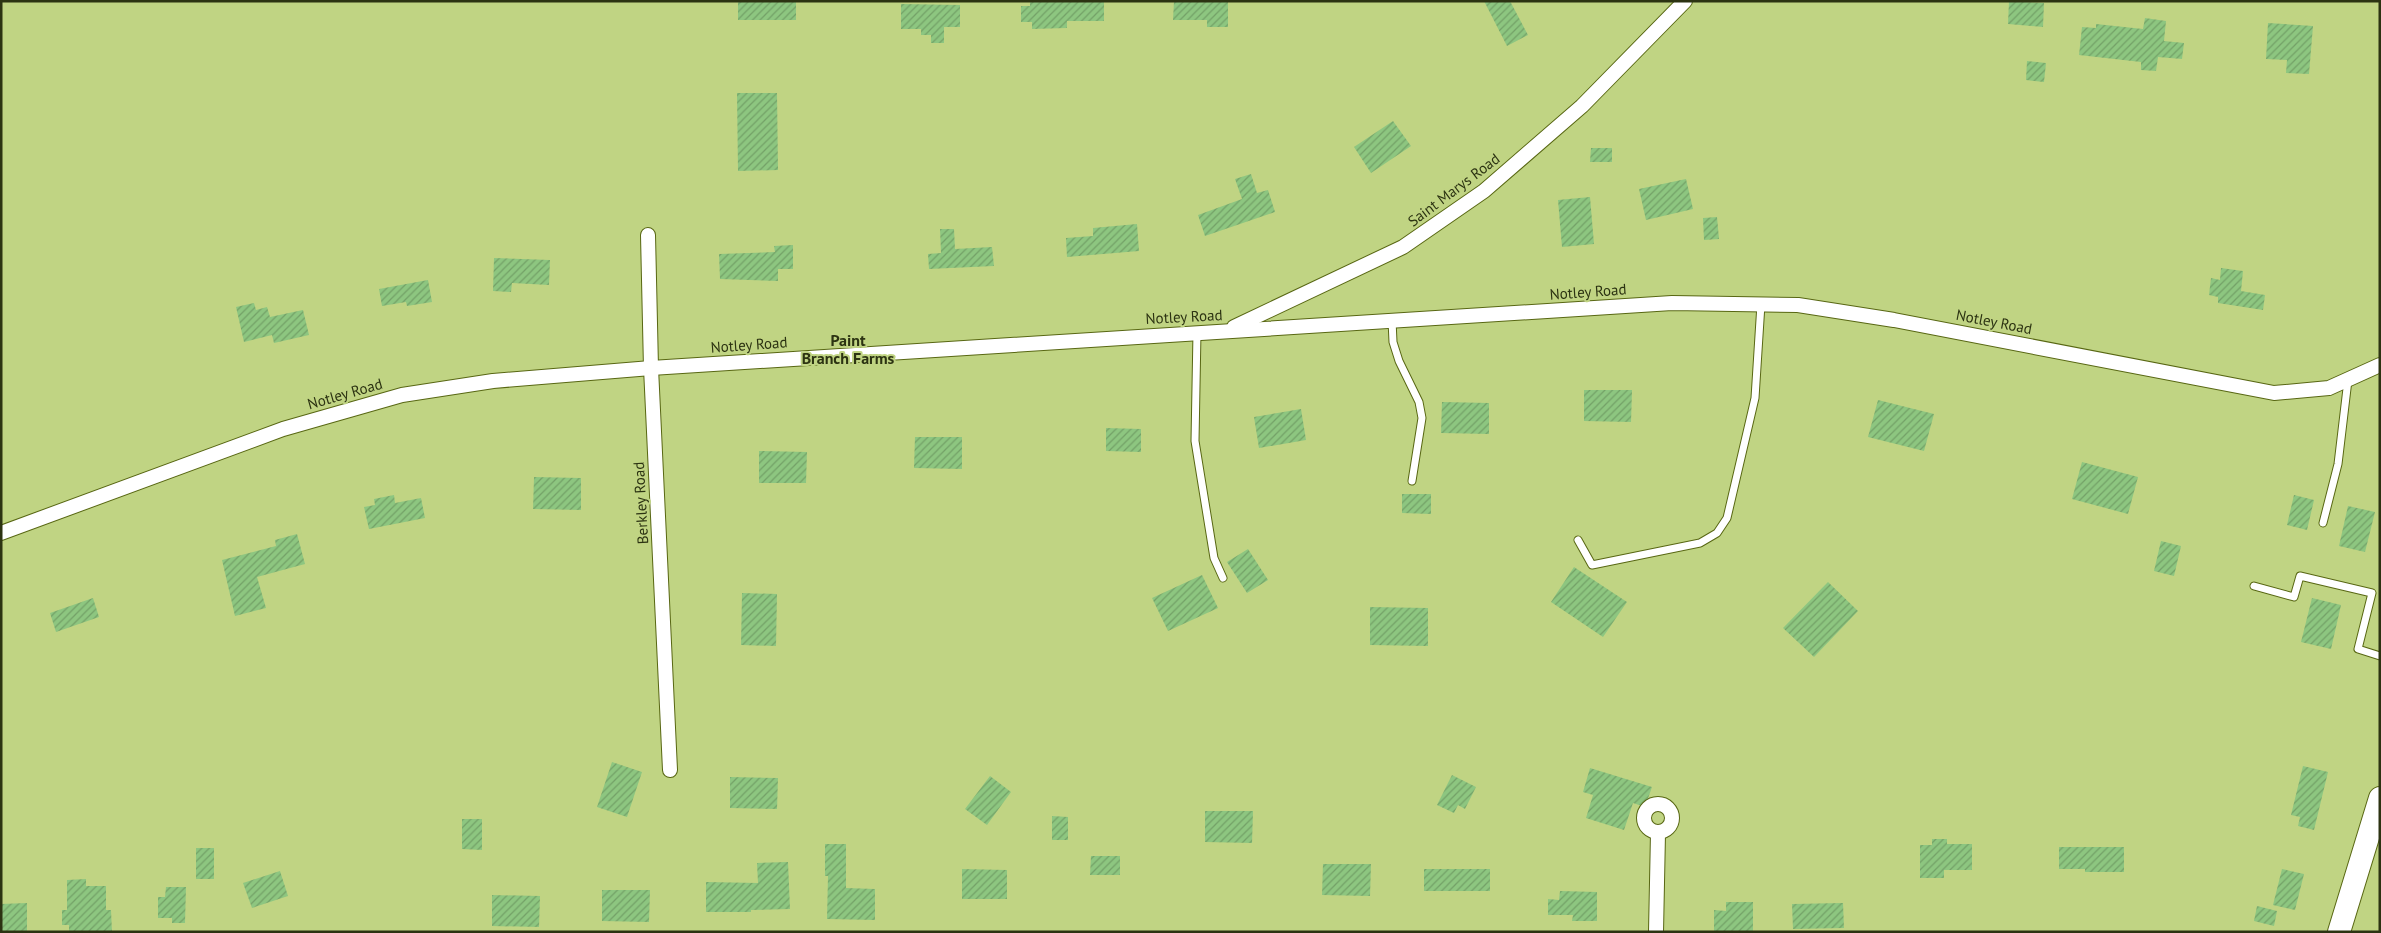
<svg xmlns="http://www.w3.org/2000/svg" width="2381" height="933" viewBox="0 0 2381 933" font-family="'PT Sans',sans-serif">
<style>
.building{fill:url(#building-hatch)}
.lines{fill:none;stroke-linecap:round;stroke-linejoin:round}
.service-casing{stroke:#586713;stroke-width:9}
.minor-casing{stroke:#586713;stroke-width:16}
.primary-casing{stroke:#586713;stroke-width:24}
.service{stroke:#fff;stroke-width:7}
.minor{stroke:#fff;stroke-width:14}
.primary{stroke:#fff;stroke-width:22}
.labels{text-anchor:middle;stroke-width:4;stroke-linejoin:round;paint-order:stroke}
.street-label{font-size:15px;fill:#2c3312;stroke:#c0d483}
.neighbourhood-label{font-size:16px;font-weight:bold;fill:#2c3312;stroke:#c0d483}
</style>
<defs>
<pattern id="building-hatch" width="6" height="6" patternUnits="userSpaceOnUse" patternTransform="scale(1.25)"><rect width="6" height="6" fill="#8dc680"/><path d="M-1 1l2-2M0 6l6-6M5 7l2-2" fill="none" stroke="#73a167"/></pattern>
</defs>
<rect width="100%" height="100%" fill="#c0d483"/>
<g class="building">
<rect x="738" y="1" width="58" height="19"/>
<polygon points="1030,1 1104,2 1104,21 1067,21 1067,28 1032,29 1032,22 1021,22 1021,6 1030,6"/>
<polygon points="1174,1 1228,1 1228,27 1207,27 1207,20 1173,20"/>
<polygon points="1484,1 1510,1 1528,35 1507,46"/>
<polygon points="2009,1 2044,3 2043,27 2008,24"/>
<polygon points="901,4 960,5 960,27 944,27 944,43 931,43 931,35 921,35 921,29 901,29"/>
<polygon points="2145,18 2166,21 2164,41 2184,43 2182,59 2158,57 2156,71 2141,70 2141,62 2079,55 2082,27 2096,28 2096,24 2143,29"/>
<polygon points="2268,23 2313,26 2309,74 2286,73 2287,60 2266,59"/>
<polygon points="2027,61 2046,63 2044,82 2026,80"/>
<polygon points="737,93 777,93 778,170 738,171"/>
<polygon points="1393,121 1411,146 1371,173 1354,147"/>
<polygon points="1591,148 1612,148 1612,162 1590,162"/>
<polygon points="1251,174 1257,193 1268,190 1275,212 1205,236 1198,215 1242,199 1235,179"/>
<polygon points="1686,179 1693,209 1646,220 1639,189"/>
<polygon points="1590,197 1594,244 1562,247 1558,200"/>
<polygon points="1717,217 1719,239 1704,240 1703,218"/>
<polygon points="1137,224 1139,251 1067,257 1066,238 1093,236 1093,228"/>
<polygon points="940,229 954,229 955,249 992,247 994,266 929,269 928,254 941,253"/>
<polygon points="793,245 793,269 778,269 778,281 720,279 719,254 775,252 774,246"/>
<polygon points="494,258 550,260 549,285 512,283 511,292 493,291"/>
<polygon points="2221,268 2243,271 2241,291 2265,295 2263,310 2218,303 2218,297 2209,295 2211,278 2220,280"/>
<polygon points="428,280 432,302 407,306 406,302 382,306 379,289"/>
<polygon points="254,303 256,310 267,307 270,317 303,310 309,335 274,343 272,335 244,342 236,307"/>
<polygon points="1584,390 1632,390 1631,422 1584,421"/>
<polygon points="1878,400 1934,414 1924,451 1868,437"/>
<polygon points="1442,402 1489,403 1489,434 1441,433"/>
<polygon points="1301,409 1306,440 1259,448 1254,417"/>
<polygon points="1106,428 1141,429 1141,452 1106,451"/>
<polygon points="915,437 962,437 962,469 914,468"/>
<polygon points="759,451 807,452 806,483 759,483"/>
<polygon points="2082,462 2138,477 2128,514 2072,499"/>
<polygon points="534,477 581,478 581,510 533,509"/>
<polygon points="1402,494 1431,494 1431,514 1402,513"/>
<polygon points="394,495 395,503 421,498 425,518 369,529 364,507 375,505 374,499"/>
<polygon points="2294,495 2314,500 2307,530 2287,525"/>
<polygon points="2348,506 2375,512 2365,552 2339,546"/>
<polygon points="297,534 305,564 257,577 266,608 235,616 222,560 276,546 275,540"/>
<polygon points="2161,541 2181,546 2174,576 2154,571"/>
<polygon points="1248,549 1268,580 1247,593 1227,562"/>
<polygon points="1574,567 1627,602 1603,637 1551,602"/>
<polygon points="1202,575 1218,608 1168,631 1152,598"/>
<polygon points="1828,582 1858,611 1814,657 1783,628"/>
<polygon points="742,593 777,594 776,646 741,645"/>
<polygon points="93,598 99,617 56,632 50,613"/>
<polygon points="2312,598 2341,605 2331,649 2301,642"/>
<polygon points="1370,607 1428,608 1428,646 1370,645"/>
<polygon points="612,762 642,772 627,817 597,807"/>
<polygon points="2303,766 2328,772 2314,830 2298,826 2300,817 2291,815"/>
<polygon points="1590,768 1652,787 1645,807 1633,803 1624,830 1586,818 1593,795 1583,792"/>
<polygon points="1452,775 1476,787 1465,809 1458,805 1454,813 1437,805"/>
<polygon points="990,776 1011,792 987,825 965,809"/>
<polygon points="730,777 778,778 777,809 730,808"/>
<polygon points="1205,811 1253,811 1252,843 1205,842"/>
<polygon points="1052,816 1068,817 1068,840 1052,840"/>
<polygon points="462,819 482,819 482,850 462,849"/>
<polygon points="1932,839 1947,839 1947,844 1972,844 1972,870 1944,870 1944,878 1920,878 1920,845 1932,845"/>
<polygon points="825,844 846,844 846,888 875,889 875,920 827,919 828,876 825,876"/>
<polygon points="2059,847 2124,847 2124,872 2085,872 2085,869 2059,869"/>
<rect x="196" y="848" width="18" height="31"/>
<polygon points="1091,856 1120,856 1120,875 1090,875"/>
<polygon points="788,862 790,909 751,910 751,912 706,912 706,882 758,883 757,863"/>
<polygon points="1323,864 1371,864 1370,896 1322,895"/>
<polygon points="962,869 1007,870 1007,899 962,899"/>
<rect x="1424" y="869" width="66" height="22"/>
<polygon points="2282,869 2304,874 2295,910 2273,905"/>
<polygon points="280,871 288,896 252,908 243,883"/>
<polygon points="86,879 86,886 106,886 106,910 111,910 112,932 69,932 69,925 62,925 62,910 67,910 67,880"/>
<polygon points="166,887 186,887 185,923 172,923 172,918 158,918 158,897 165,897"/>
<polygon points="602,890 650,890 649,922 602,921"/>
<polygon points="1560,891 1597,892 1597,921 1572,921 1573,915 1548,915 1548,899 1559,900"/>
<polygon points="492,895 540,896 539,927 492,926"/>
<polygon points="1726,902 1753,902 1753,932 1714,932 1714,910 1726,911"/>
<polygon points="27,903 27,931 1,931 1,904"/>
<polygon points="1843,903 1844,928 1793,929 1792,904"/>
<polygon points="2257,906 2277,911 2274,926 2254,921"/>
</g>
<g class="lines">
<g class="service-casing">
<g id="service">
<polyline points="1392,320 1393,342 1399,361 1419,402 1422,418 1412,481"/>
<polyline points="1197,332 1195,441 1214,558 1223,578"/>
<polyline points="2323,523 2338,464 2348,380"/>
<polyline points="1578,540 1592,565 1700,543 1717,533 1727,518 1755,398 1761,304"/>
<polyline points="2254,586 2294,597 2300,576 2372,593 2358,649 2380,656"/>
</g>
</g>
<g class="minor-casing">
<g id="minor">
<polyline points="648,235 651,368 670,770"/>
<polyline points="1234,327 1403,247 1484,191 1582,106 1685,1"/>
<polyline points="1,533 283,429 402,395 493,381 651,368 1672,303 1798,305 1894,320 2274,393 2329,388 2380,365"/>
<circle cx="1658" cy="818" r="14"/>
<polyline points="1656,932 1658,833"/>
</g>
</g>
<g class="primary-casing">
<polyline id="primary" points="2339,932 2380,798"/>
</g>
<use href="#service" class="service"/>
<use href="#minor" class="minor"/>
<use href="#primary" class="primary"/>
</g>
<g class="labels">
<g class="street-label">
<text transform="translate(1454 190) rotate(-37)" y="5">Saint Marys Road</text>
<text transform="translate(1588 292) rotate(-4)" y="5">Notley Road</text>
<text transform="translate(1184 317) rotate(-3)" y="5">Notley Road</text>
<text transform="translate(1994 322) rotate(11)" y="5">Notley Road</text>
<text transform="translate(749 345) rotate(-4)" y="5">Notley Road</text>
<text transform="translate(345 394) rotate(-16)" y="5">Notley Road</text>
<text transform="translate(641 503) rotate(-93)" y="5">Berkley Road</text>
</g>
<g class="neighbourhood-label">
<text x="848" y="346">Paint<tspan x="848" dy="18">Branch Farms</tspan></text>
</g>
</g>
<rect width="2381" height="933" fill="none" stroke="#2c3312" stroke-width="5"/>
</svg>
